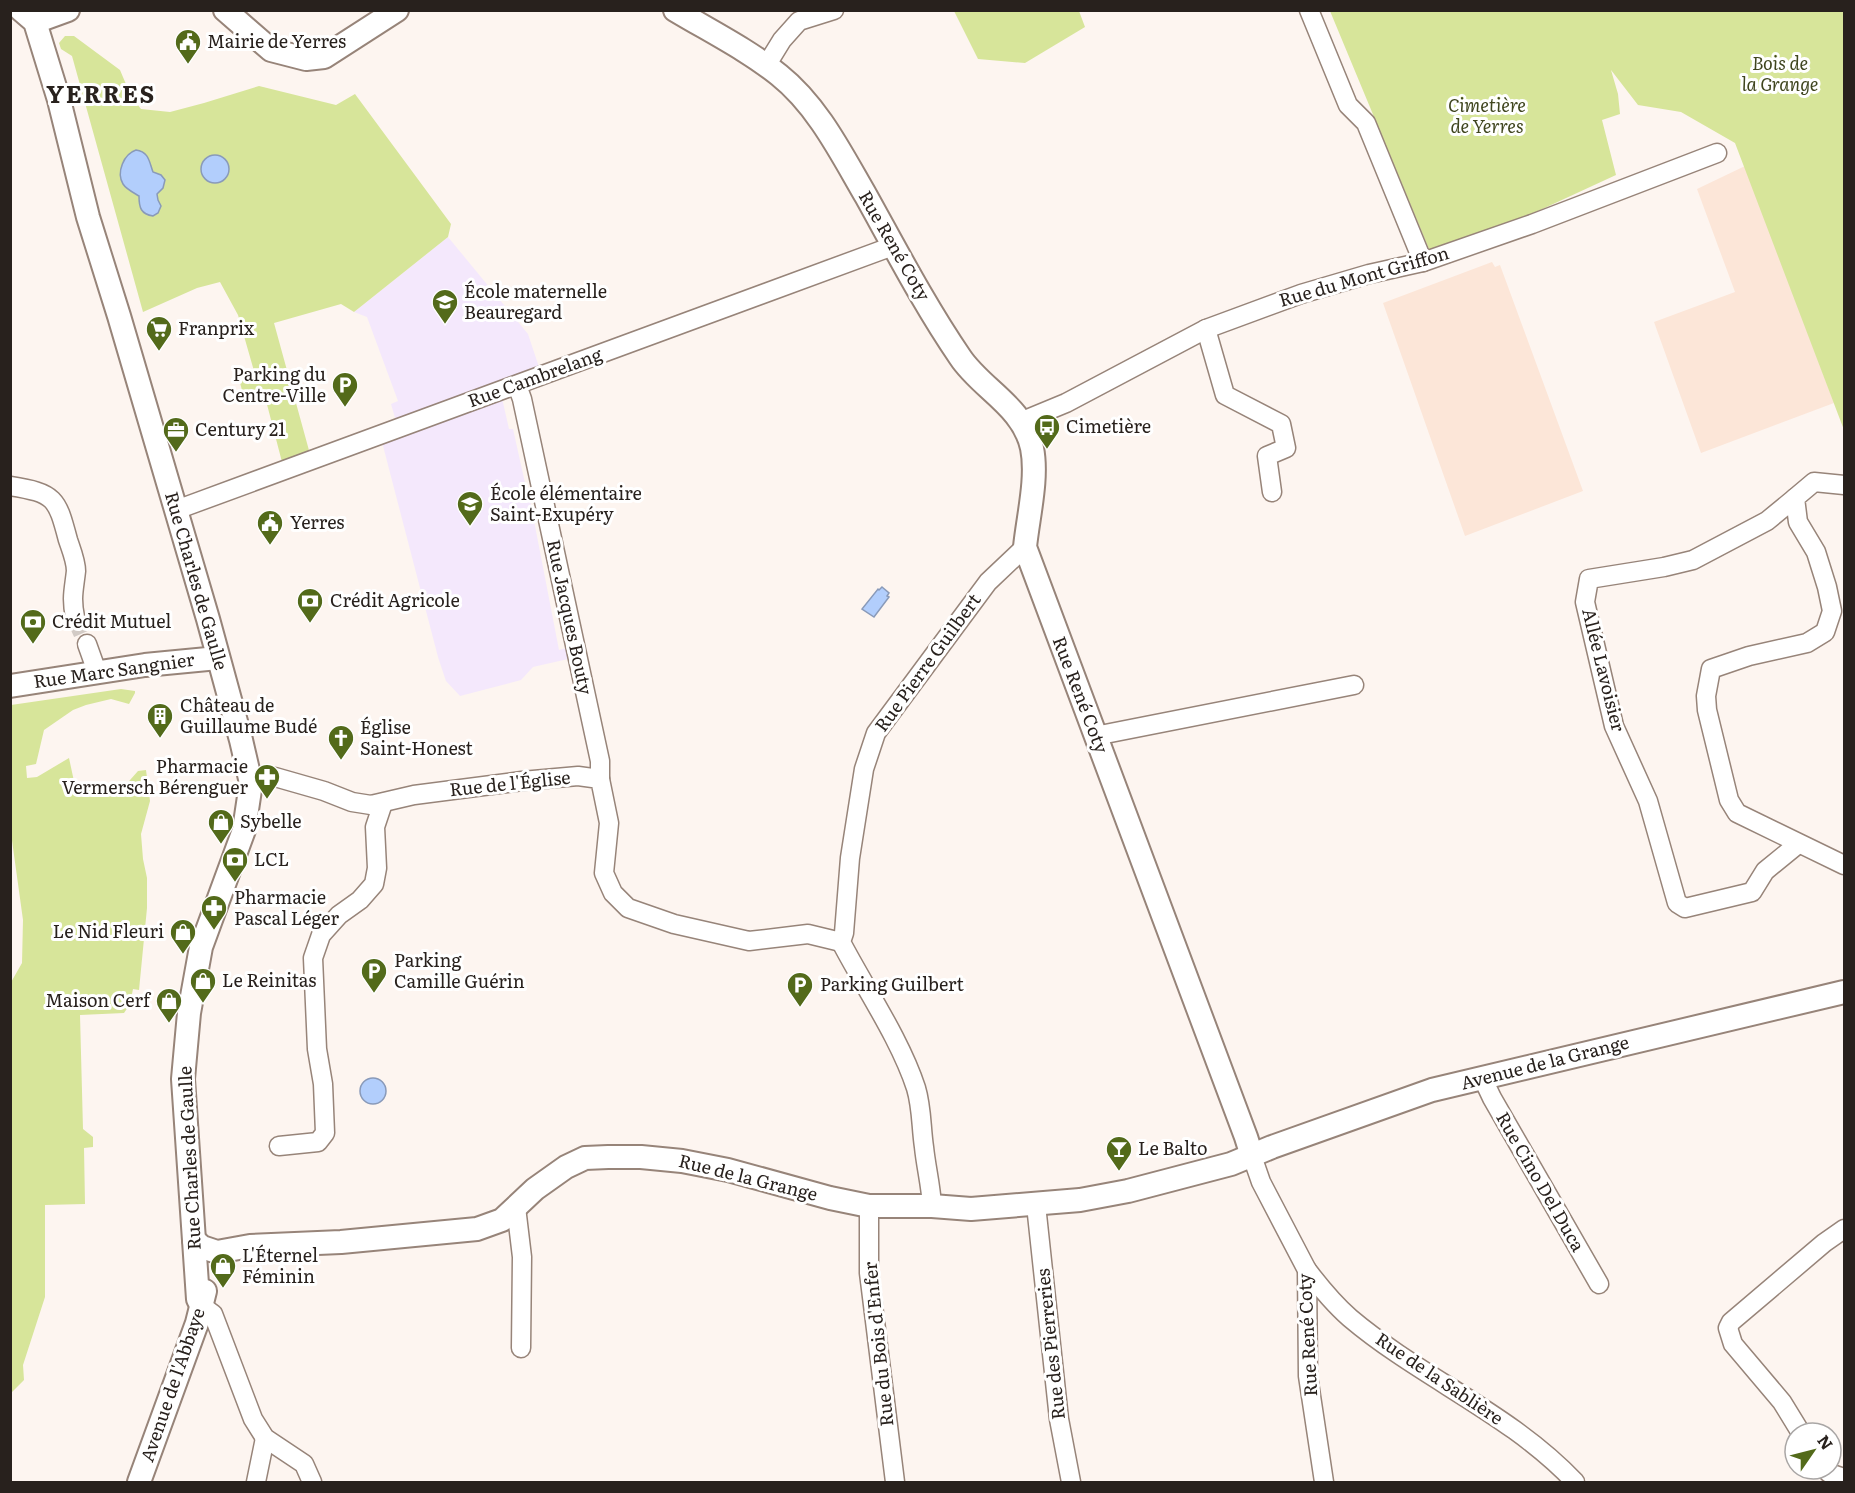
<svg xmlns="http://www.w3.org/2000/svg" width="1855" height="1493" viewBox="0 0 1855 1493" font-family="Literata,serif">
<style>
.built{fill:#fce6d8}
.education{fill:#f4e8fc}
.green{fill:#d7e59a}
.water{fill:#b2cefc;stroke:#899ab9;stroke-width:1.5}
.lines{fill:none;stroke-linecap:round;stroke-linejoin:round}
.minor-tunnel{stroke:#d2cbc6;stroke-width:18;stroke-dasharray:18 9;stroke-linecap:butt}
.minor-casing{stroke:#978479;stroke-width:21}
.tertiary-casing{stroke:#978479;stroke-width:26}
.minor{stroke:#fff;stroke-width:18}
.tertiary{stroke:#fff;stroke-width:22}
.labels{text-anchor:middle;stroke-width:6;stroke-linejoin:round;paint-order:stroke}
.poi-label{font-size:18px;fill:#28211d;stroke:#fff;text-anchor:start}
.park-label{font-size:18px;font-style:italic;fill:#3f451e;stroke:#fff}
.street-label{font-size:18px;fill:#28211d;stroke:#fff}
.district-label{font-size:24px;font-weight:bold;letter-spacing:1.5px;fill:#28211d;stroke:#fff}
</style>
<rect width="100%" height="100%" fill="#fdf5f0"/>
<g class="built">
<polygon points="1745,166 1834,403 1701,453 1654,322 1735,292 1697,189"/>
<polygon points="1492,262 1495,267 1500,265 1583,491 1465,536 1383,303"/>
</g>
<g class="education">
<polygon points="448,237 528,334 542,376 398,428 391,404 398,401 367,317 354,312"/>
<polygon points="502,398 509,429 513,429 527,492 530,500 559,650 566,648 568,659 533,667 521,680 460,696 446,681 438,657 382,442"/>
</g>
<g class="green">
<polygon points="954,11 1079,11 1085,27 1025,63 978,59"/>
<polygon points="1330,11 1844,11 1844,430 1735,143 1681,112 1638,105 1611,70 1618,94 1620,114 1602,120 1616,175 1538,211 1431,254"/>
<polygon points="65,36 74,36 120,70 131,96 141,109 170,112 204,103 259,86 336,105 355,94 451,224 448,237 354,312 341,304 274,323 310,454 282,462 264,393 244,398 238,375 254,371 238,315 220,282 197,288 143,312 72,56 61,49 59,43"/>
<polygon points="121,689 135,691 135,693 129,704 111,699 86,705 73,710 44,730 36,764 26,766 27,778 37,777 69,758 75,786 115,797 138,771 146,770 150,801 141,834 143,859 147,878 147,908 139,990 133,989 130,1004 124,1013 80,1015 83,1129 93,1137 93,1147 84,1148 85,1204 45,1205 45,1297 23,1365 24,1380 11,1393 10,984 22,963 23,920 10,826 11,705"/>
</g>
<g class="water">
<path d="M136 150C149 152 149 161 153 172L161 175 165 180 163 188 157 194 158 200 161 206 158 213 153 216C141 214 139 208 139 196 134 193 126 189 123 184 116 172 124 154 136 150Z"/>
<circle cx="215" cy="169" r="14"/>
<polygon points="882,587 889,593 887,596 889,597 874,617 862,609 878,589 879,590"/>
<circle cx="373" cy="1091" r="13"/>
</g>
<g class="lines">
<polyline class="minor-tunnel" points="75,617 87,644"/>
<g class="minor-casing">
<g id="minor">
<polyline points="1309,10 1348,105 1366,123 1423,262"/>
<polyline points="766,66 782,40 799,21 834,10"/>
<polyline points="1206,329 1225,395 1281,424 1286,448 1267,456 1272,492"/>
<polyline points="517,385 522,399 600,761 600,779"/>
<polyline points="1020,422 1066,403 1206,329 1301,294 1369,274 1423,262 1532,224 1717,153"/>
<polyline points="1844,485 1814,482 1795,498 1798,522 1816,552 1827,587 1832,611 1825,632 1807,643 1749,656 1711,669 1706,696 1707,710 1729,800 1737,813 1844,865"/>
<path d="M10 486C55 493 57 498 68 540 71 549 76 561 76 571 74 590 71 597 75 617"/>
<polyline points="1795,498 1767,521 1693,560 1664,567 1589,579 1585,602 1614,726 1648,801 1677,903 1685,908 1752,892 1765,871 1798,844"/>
<polyline points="176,510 893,246"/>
<polyline points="87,644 97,672"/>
<polyline points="1095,736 1354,685"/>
<polyline points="251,783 275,777 324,791 352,802 371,805 414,795 522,781 578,776 600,779 609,823 604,873 613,893 628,908 674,924 749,941 808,934 841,942"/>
<polyline points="1483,1079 1492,1098 1599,1284"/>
<polyline points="279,1146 318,1142 325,1133 323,1084 317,1049 313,958 321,935 339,915 360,900 374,884 377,868 375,827 383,803"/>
<polyline points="1252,1156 1261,1182 1307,1270 1308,1376 1324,1482"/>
<polyline points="1036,1205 1059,1419 1071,1482"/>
<polyline points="869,1206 869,1273 895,1482"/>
<path d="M932 1206C931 1186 926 1167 924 1147 921 1127 922 1108 916 1088 900 1039 865 988 841 942L844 933 850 858 864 769 876 733 988 582 1025 547"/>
<polyline points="516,1207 522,1257 521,1348"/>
<path d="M1307 1270C1320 1287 1334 1304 1350 1318 1421 1378 1511 1414 1575 1482"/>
<polyline points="202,1306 213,1314 253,1419 265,1438 304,1464 312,1482"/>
<polyline points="1801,1433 1782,1402 1733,1344 1728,1328 1731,1322 1824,1243 1844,1229"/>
<polyline points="1825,1469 1829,1473 1844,1478"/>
<polyline points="256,1482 265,1438"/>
</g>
</g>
<g class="tertiary-casing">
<g id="tertiary">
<polyline points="21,10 35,22 59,100 88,217 119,316 208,619 241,740 251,783 244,830 201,947 189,1013 183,1079 198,1299 202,1306"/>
<polyline points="225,10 271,50 306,59 324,57 397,10"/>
<path d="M675 10C710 31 748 50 779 75 818 106 842 155 866 196 896 250 925 306 960 357 981 389 1023 406 1032 448 1038 478 1028 517 1025 547L1246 1137 1252 1156"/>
<polyline points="35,22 68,10"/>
<polyline points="10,686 145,665 218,658"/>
<polyline points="194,1240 202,1247 217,1252 250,1246 341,1242 477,1229 502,1220 535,1189 566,1167 585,1158 608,1157 641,1157 682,1161 728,1170 830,1198 869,1206 932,1206 971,1209 1080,1200 1128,1191 1231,1164 1272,1147 1432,1090 1844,992"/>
<polyline points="139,1482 197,1323 205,1291"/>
</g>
</g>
<use href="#minor" class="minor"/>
<use href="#tertiary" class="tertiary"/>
</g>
<defs>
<g id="civic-pin" transform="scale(1.35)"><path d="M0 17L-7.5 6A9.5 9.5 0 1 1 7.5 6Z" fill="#536a1a" stroke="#fff"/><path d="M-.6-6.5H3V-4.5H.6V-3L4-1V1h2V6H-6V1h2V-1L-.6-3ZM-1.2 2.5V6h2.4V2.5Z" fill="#fff"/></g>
<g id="school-pin" transform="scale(1.35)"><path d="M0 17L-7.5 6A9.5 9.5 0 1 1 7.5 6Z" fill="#536a1a" stroke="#fff"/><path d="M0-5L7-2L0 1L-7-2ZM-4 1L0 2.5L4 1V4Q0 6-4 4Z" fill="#fff"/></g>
<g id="supermarket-pin" transform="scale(1.35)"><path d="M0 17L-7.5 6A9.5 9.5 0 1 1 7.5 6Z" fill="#536a1a" stroke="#fff"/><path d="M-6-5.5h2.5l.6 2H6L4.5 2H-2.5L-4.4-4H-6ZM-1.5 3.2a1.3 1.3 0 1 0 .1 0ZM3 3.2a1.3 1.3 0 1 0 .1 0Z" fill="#fff"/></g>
<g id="parking-pin" transform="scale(1.35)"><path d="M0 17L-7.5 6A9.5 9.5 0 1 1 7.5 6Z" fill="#536a1a" stroke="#fff"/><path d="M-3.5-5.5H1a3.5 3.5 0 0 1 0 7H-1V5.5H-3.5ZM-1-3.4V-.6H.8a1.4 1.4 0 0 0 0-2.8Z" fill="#fff"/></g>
<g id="bus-pin" transform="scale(1.35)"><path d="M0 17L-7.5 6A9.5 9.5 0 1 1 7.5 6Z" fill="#536a1a" stroke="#fff"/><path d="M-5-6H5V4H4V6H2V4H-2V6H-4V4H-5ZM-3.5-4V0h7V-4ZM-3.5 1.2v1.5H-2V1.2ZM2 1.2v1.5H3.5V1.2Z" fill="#fff"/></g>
<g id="office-pin" transform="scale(1.35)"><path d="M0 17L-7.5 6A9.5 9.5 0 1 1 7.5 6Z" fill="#536a1a" stroke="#fff"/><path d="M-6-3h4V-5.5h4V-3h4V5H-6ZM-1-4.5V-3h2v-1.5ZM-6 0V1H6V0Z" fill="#fff"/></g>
<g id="bank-pin" transform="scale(1.35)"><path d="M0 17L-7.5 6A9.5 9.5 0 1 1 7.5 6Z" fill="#536a1a" stroke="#fff"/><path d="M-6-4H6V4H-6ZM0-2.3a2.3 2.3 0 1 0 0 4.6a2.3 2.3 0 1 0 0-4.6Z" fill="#fff"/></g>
<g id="building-pin" transform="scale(1.35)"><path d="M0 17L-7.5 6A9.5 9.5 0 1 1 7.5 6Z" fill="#536a1a" stroke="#fff"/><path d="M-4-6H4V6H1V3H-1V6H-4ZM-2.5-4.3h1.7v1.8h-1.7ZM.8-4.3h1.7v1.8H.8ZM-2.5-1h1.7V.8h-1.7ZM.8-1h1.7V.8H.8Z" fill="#fff"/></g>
<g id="church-pin" transform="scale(1.35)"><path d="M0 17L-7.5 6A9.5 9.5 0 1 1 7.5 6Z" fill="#536a1a" stroke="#fff"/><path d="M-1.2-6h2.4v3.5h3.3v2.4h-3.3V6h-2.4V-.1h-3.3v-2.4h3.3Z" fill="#fff"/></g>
<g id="pharmacy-pin" transform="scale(1.35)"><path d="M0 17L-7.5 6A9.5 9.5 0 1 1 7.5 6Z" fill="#536a1a" stroke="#fff"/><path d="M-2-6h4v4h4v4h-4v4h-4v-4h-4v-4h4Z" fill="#fff"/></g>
<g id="shop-pin" transform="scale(1.35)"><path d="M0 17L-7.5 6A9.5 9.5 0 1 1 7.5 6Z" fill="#536a1a" stroke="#fff"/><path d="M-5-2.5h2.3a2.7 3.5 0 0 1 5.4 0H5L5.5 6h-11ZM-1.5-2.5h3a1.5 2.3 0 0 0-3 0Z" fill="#fff"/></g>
<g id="bar-pin" transform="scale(1.35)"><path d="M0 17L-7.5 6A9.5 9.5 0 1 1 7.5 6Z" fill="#536a1a" stroke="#fff"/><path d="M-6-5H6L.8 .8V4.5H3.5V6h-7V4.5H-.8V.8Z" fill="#fff"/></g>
</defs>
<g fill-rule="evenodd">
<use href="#civic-pin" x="188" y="42"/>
<use href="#school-pin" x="445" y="302"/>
<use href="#supermarket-pin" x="159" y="329"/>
<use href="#parking-pin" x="345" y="385"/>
<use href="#bus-pin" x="1047" y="427"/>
<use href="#office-pin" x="176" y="430"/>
<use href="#school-pin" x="470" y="504"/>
<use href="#civic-pin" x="270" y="523"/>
<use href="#bank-pin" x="310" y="601"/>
<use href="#bank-pin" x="33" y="622"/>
<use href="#building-pin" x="160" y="716"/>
<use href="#church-pin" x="341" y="738"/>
<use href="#pharmacy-pin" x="267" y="777"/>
<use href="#shop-pin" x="221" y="822"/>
<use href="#bank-pin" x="235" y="860"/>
<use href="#pharmacy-pin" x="214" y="908"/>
<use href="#shop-pin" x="183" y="932"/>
<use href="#parking-pin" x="374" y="971"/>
<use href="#shop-pin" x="203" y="981"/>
<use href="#parking-pin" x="800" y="985"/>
<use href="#shop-pin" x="169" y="1001"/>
<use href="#bar-pin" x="1119" y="1149"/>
<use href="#shop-pin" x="223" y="1266"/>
</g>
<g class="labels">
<g class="poi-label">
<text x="207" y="48">Mairie de Yerres</text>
<text x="464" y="298">École maternelle<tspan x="464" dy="21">Beauregard</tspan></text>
<text x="178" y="335">Franprix</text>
<text x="326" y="381" text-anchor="end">Parking du<tspan x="326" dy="21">Centre-Ville</tspan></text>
<text x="1066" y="433">Cimetière</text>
<text x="195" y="436">Century 21</text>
<text x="490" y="500">École élémentaire<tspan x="490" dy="21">Saint-Exupéry</tspan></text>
<text x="290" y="529">Yerres</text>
<text x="330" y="607">Crédit Agricole</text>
<text x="52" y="628">Crédit Mutuel</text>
<text x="180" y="712">Château de<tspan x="180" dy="21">Guillaume Budé</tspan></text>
<text x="360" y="734">Église<tspan x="360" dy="21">Saint-Honest</tspan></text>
<text x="248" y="773" text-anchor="end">Pharmacie<tspan x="248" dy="21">Vermersch Bérenguer</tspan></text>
<text x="240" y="828">Sybelle</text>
<text x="254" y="866">LCL</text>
<text x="234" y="904">Pharmacie<tspan x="234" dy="21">Pascal Léger</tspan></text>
<text x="164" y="938" text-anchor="end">Le Nid Fleuri</text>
<text x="394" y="967">Parking<tspan x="394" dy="21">Camille Guérin</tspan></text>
<text x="222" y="987">Le Reinitas</text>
<text x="820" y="991">Parking Guilbert</text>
<text x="150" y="1007" text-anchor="end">Maison Cerf</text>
<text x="1138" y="1155">Le Balto</text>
<text x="242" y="1262">L'Éternel<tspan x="242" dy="21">Féminin</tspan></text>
</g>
<g class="park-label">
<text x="1780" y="70">Bois de<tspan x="1780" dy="21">la Grange</tspan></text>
<text x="1487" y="112">Cimetière<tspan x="1487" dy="21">de Yerres</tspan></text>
</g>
<g class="street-label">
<text transform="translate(894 246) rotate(60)" y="6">Rue René Coty</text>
<text transform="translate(1364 277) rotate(-16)" y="6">Rue du Mont Griffon</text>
<text transform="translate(535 378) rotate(-20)" y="6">Rue Cambrelang</text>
<text transform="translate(196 581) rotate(74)" y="6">Rue Charles de Gaulle</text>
<text transform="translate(569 617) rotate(78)" y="6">Rue Jacques Bouty</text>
<text transform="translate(928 663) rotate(-54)" y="6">Rue Pierre Guilbert</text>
<text transform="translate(1603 670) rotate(76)" y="6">Allée Lavoisier</text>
<text transform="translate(114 671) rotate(-8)" y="6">Rue Marc Sangnier</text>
<text transform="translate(1080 695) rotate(69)" y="6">Rue René Coty</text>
<text transform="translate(510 784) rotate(-6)" y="6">Rue de l'Église</text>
<text transform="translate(1545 1063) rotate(-14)" y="6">Avenue de la Grange</text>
<text transform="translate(190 1158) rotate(-93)" y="6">Rue Charles de Gaulle</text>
<text transform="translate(748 1178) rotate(14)" y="6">Rue de la Grange</text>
<text transform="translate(1540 1182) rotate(60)" y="6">Rue Cino Del Duca</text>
<text transform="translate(1308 1335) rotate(-93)" y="6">Rue René Coty</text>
<text transform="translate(879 1344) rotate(-96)" y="6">Rue du Bois d'Enfer</text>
<text transform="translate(1051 1344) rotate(-96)" y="6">Rue des Pierreries</text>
<text transform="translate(1439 1379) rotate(34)" y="6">Rue de la Sablière</text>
<text transform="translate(173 1385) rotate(-71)" y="6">Avenue de l'Abbaye</text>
</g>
<g class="district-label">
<text x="101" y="103">YERRES</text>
</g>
</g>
<rect width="1855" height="1493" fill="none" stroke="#28211d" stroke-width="24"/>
<g transform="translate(1813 1451) rotate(55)"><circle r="28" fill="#ffffff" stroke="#a9a6a5" stroke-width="1.5"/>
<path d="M0-4.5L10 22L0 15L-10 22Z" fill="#536a1a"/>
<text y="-9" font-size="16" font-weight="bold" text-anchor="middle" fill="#28211d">N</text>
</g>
</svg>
